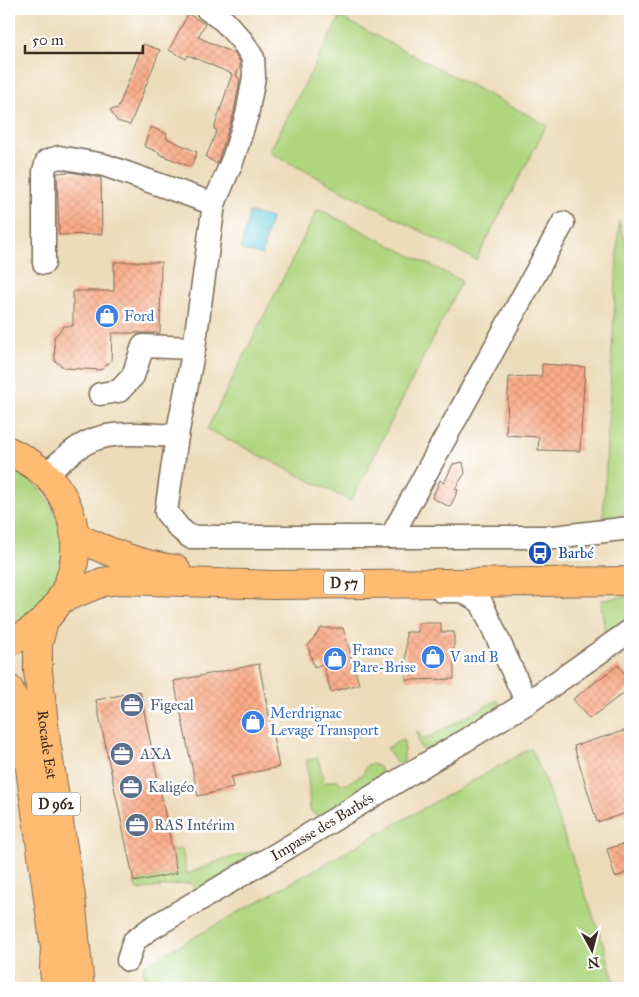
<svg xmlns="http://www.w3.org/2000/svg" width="639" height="997" viewBox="0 0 639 997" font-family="'IM FELL Great Primer',serif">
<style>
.green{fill:#afd57f;stroke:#75804e}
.water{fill:url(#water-ripples);stroke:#4e787e}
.building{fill:url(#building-cross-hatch)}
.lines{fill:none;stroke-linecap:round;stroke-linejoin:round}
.minor-casing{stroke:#796855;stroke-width:25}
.major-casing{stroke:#796855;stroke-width:30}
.minor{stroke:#fff;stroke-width:22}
.major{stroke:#ffbb71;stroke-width:28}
.labels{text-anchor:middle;stroke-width:5;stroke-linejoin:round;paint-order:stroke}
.shield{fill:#fff;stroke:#766a62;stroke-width:1}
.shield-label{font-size:14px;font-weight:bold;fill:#3b2a1e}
.shop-label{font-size:15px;fill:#366cbe;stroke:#fff;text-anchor:start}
.transit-label{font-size:15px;fill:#164399;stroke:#fff;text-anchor:start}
.service-label{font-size:15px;fill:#4e5e75;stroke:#fff;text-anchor:start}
.street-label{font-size:15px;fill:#3b2a1e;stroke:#fff}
</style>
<defs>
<pattern id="water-ripples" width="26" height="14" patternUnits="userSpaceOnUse" patternTransform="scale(1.25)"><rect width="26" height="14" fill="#60c7dd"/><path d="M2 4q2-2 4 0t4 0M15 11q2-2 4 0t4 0" fill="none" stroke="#50a2b3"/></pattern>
<pattern id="building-cross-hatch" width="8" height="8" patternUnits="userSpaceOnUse" patternTransform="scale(1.25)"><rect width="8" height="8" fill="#fbac89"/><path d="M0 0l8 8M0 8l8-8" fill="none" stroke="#d89476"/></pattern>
</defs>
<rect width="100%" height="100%" fill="#fff"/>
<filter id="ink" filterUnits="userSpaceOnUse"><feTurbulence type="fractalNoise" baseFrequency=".02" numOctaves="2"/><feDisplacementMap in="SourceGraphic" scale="10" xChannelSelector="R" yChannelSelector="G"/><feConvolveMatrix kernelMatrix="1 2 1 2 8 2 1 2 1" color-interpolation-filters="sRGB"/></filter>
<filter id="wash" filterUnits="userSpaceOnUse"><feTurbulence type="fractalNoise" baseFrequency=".0096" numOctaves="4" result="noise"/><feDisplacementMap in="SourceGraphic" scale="20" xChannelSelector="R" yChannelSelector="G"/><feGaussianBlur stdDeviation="1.12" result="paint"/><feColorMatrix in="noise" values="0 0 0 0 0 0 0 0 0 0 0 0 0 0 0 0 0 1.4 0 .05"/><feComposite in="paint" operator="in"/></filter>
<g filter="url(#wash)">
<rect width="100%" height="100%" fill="#eddcba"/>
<g class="green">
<polygon points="340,17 547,125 476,260 269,152"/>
<polygon points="318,209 462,281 351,501 207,429"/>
<polygon points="619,221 630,259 630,517 603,521"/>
<path d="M9 468C25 473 37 485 47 499 78 543 59 606 9 627Z"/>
<polygon points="622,597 630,597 630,615 605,634 601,602 602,600"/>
<polygon points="497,700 502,709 427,752 419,746 417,731 424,740"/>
<polygon points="401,740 404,741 404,766 395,761 387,748"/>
<polygon points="531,748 543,776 604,946 616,988 147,988 143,966"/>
<path d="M318 758 324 783 337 780 343 785 346 784 363 774 367 765 372 764 379 767 384 777 323 816C317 816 313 815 310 810L307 760Z"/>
<polygon points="182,849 187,874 221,860 260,850 262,851 195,892 192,885 189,883 137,890 134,882 177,873 172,850"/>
</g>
<polygon class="water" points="249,212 271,218 262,255 241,250"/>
<g id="blocks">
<g class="building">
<polygon points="188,14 205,24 198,37 235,54 240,62 240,67 236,76 240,79 234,112 217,164 206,157 217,130 214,129 232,74 188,55 186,59 169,50"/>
<polygon points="143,44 160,50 130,125 117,121 110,110 118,108"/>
<polygon points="151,127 167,134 166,138 197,152 191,167 159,154 160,153 144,146"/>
<polygon points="71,172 101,178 102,234 59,235 57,173"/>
<polygon points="114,262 161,262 160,333 112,333 111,361 101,370 65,368 55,361 54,337 64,326 73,326 73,291 114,291"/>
<polygon points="542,364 585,367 580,451 538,450 539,437 506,435 509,377 542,376"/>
<polygon points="463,462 465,473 455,489 458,490 450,507 432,498 440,480 444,483 453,464"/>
<polygon points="418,623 441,623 441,632 454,632 454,679 406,680 406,632 418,632"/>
<polygon points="321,628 343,628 359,684 331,692 323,664 314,667 308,646"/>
<polygon points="259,664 279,767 231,777 233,788 198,796 174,681"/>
<polygon points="618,665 630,681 630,688 589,719 573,699"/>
<polygon points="140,691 177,873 134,882 96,700"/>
<polygon points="630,729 630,812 597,822 574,746"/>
<polygon points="630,842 630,872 615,877 607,849"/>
</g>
</g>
</g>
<g filter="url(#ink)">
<use href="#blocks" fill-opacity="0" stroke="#796855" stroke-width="1"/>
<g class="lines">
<g class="minor-casing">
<g id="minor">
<polyline points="207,9 224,21 243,42 253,58 254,77 247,115 233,159 214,204 194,348 177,436 166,512 179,528 190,537 554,537 630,528"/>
<polyline points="44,263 44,171 47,161 59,157 104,165 214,204"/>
<polyline points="100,394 119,391 133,376 143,346 194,348"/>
<path d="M46 474C57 465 67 455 79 447 108 428 144 435 177 436"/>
<polyline points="391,537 563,223"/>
<polyline points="442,591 462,591 481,602 527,703"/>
<path id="s1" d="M128 960 134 941 150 929 282 851 527 703 630 631"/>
</g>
</g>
<g class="major-casing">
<g id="major">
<path d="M9 451C29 461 49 473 61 494 93 548 69 620 9 642"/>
<path d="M76 537C109 552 140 565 176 569"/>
<polyline points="61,599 103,582 119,580 274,585 630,581"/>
<path id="s2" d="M44 621 38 644V671L46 742 71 897 80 988"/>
<polyline points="9,689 17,706 27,747 55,948 54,969 56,988"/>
</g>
</g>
<use href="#minor" class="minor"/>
<use href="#major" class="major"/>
</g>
</g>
<defs>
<g id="shop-disc" transform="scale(1.25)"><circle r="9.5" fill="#3f7fe0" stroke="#fff"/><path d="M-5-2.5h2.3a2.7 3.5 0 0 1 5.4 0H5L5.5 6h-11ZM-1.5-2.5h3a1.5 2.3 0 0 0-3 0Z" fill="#fff"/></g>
<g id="bus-disc" transform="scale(1.25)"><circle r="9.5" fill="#1a4fb4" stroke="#fff"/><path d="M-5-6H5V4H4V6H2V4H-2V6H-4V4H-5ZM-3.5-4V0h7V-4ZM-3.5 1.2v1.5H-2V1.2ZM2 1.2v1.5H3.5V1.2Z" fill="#fff"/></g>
<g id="office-disc" transform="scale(1.25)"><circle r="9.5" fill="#5c6f8a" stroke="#fff"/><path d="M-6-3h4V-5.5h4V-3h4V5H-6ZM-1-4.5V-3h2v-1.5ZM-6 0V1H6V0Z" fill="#fff"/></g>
</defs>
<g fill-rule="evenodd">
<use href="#shop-disc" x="107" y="316"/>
<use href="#bus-disc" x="540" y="553"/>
<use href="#shop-disc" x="433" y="657"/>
<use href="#shop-disc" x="335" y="659"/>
<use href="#office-disc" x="132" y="705"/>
<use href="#shop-disc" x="253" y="722"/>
<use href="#office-disc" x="122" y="754"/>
<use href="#office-disc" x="131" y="787"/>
<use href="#office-disc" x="137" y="825"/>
</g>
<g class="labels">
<g class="shield">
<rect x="324" y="571.5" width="40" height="23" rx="4"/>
<rect x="32" y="792.5" width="48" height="23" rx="4"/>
</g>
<g class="shield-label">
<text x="344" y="588">D 57</text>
<text x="56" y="809">D 962</text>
</g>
<g class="shop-label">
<text x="124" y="321">Ford</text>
<text x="352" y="655">France<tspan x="352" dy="17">Pare-Brise</tspan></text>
<text x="450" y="662">V and B</text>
<text x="270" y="718">Merdrignac<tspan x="270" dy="17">Levage Transport</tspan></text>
</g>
<g class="transit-label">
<text x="558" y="558">Barbé</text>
</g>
<g class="service-label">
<text x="150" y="710">Figecal</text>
<text x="140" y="759">AXA</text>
<text x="148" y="792">Kaligéo</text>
<text x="154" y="830">RAS Intérim</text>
</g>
<g class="street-label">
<text dy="5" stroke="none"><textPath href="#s2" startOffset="125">Rocade Est</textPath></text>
<text dy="5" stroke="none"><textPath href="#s1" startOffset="240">Impasse des Barbés</textPath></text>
</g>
</g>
<rect width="639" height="997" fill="none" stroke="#fff" stroke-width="30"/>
<g transform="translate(592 950) rotate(173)" stroke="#ffffff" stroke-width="4" paint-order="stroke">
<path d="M0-4L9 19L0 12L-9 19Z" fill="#3b2a1e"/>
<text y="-8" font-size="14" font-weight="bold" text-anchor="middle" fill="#3b2a1e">N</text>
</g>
<path d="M25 45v8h118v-8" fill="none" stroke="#3b2a1e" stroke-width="2.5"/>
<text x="32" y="45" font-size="15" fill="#3b2a1e" stroke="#ffffff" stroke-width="4" paint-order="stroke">50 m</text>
</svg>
